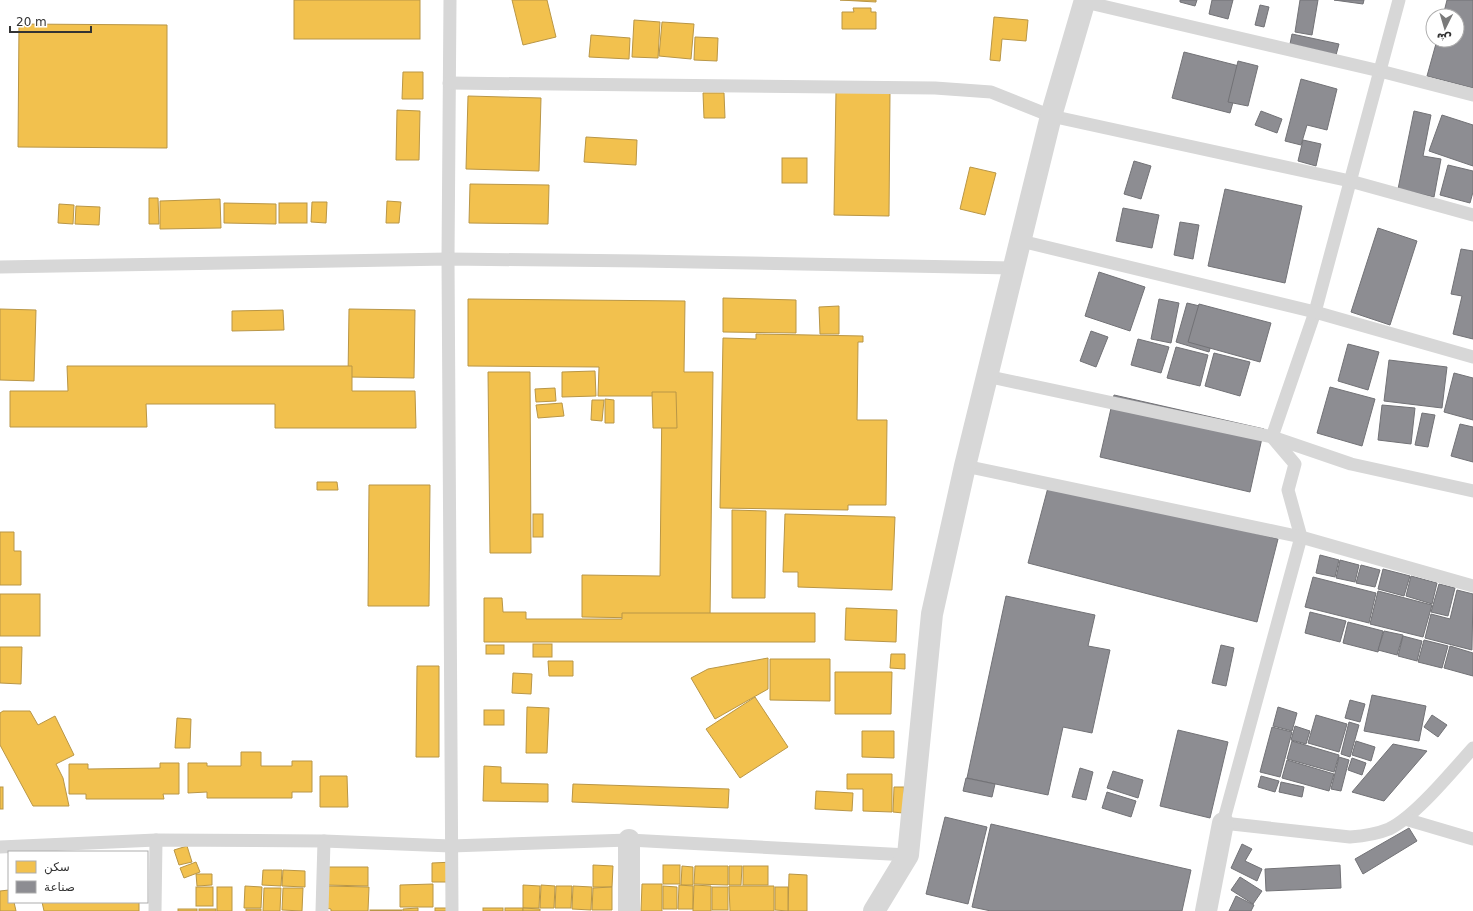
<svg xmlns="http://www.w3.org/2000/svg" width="1473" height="911" viewBox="0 0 1473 911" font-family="'DejaVu Sans','Noto Sans Arabic',sans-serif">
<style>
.homes{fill:#f2c14e;stroke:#b99646}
.industry{fill:#8d8d92;stroke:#727276}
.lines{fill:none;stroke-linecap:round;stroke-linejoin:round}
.service{stroke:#d7d7d7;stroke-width:13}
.minor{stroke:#d7d7d7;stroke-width:22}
</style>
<rect width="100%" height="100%" fill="#fff"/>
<g class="homes">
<rect x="294" y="0" width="126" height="39"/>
<polygon points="512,0 547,0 556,37 523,45"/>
<polygon points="840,0 876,0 876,2"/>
<polygon points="853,8 871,8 871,12 876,12 876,29 842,29 842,12 854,12"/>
<polygon points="994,17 1028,20 1026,41 1002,39 1000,61 990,60"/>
<polygon points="634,20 660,22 658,58 632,57"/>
<polygon points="662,22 694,24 691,59 659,56"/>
<polygon points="19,24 167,25 167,148 18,147"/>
<polygon points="591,35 630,38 629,59 589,57"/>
<polygon points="695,37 718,38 717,61 694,60"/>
<polygon points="403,72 423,72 423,99 402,99"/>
<polygon points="836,91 890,92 889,216 834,215"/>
<polygon points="703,93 724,93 725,118 704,118"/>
<polygon points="468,96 541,98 539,171 466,169"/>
<polygon points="397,110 420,111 419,160 396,160"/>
<polygon points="586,137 637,140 636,165 584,162"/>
<rect x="782" y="158" width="25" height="25"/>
<polygon points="970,167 996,173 985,215 960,209"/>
<polygon points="470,184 549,185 548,224 469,223"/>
<polygon points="149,198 158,198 159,224 149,224"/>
<polygon points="220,199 221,228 160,229 160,201"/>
<polygon points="387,201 401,202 399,223 386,223"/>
<polygon points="312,202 327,202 326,223 311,222"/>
<polygon points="224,203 276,204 276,224 224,223"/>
<rect x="279" y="203" width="28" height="20"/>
<polygon points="59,204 74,205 73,224 58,223"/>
<polygon points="76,206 100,207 99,225 75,224"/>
<polygon points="723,298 796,300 796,333 723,332"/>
<polygon points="468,299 685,301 684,372 713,372 710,619 582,617 582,575 660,576 662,396 598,396 599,367 468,366"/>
<polygon points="839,306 839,334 820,334 819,307"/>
<polygon points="0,309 36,310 34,381 0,380"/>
<polygon points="349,309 415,310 414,378 348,377"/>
<polygon points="283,310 284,330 232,331 232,311"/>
<polygon points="756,334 863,336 863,342 858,342 857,420 887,420 886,505 848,505 848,510 720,508 723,338 756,339"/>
<polygon points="67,366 352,366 352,391 415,391 416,428 275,428 275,404 146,404 147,427 10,427 10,391 68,391"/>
<polygon points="595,371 596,396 562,397 562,372"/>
<polygon points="488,372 530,372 531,553 490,553"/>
<polygon points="555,388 556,401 536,402 535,389"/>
<polygon points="652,392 676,392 677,428 653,428"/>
<polygon points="605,399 614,400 614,423 605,423"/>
<polygon points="592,400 604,400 602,421 591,420"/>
<polygon points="562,403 564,416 538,418 536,405"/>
<polygon points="317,482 337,482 338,490 317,490"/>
<polygon points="369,485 430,485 429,606 368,606"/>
<polygon points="732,510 766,511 765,598 732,598"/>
<rect x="533" y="514" width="10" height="23"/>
<polygon points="785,514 895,517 892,590 798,587 798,572 783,572"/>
<polygon points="0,532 14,532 14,551 21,551 21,585 0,585"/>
<rect x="0" y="594" width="40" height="42"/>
<polygon points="484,598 502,598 503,612 526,612 526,619 622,619 622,613 815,613 815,642 484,642"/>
<polygon points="846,608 897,610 896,642 845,640"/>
<rect x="533" y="644" width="19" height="13"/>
<rect x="486" y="645" width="18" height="9"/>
<polygon points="0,647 22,647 21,684 0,683"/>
<polygon points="891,654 905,654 905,669 890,668"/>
<polygon points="768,658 768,689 715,719 691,678 708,669"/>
<polygon points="770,659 830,659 830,701 770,700"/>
<polygon points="548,661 573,661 573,676 549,676"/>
<polygon points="417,666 439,666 439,757 416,757"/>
<polygon points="835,672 892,672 891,714 835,714"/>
<polygon points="513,673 532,674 531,694 512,693"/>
<polygon points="755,697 788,747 740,778 706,729"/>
<polygon points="527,707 549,708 547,753 526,753"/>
<rect x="484" y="710" width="20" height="15"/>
<polygon points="3,711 30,711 38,725 55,716 74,755 56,764 63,778 69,806 33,806 0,745 0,713"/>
<polygon points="177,718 191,719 190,748 175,748"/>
<polygon points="862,731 894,731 894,758 862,757"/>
<polygon points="241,752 261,752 261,766 292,766 292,761 312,761 312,792 292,792 292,798 207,798 207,792 188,793 188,763 207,763 207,766 241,766"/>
<polygon points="160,763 179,763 179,794 163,794 164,799 86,799 86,794 69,794 69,764 88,764 88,769 160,768"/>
<polygon points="484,766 501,767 501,783 548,784 548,802 483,801"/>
<polygon points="847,774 892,774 892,812 863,811 863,789 847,789"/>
<polygon points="320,776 347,776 348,807 320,807"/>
<polygon points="573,784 729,789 728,808 572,802"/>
<rect x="0" y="787" width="3" height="22"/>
<polygon points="894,787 904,787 903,813 893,812"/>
<polygon points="816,791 853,793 852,811 815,809"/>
<polygon points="187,846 192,862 179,865 174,850"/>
<polygon points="196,862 200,872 184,878 180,868"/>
<polygon points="454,862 454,882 432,882 432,863"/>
<polygon points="593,865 613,866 612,887 593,887"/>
<rect x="663" y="865" width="17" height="19"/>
<polygon points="682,866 693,867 693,885 681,885"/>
<polygon points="695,866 728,866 728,885 694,884"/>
<polygon points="729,866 742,866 741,885 729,885"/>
<rect x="743" y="866" width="25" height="19"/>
<polygon points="326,867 368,867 368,886 326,885"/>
<polygon points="263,870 282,870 281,886 262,885"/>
<polygon points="283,870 305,871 305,887 282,886"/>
<polygon points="196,874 212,874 212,885 197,886"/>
<polygon points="789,874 807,875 807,911 788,911"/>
<polygon points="433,884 433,907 400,907 400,885"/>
<polygon points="642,884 662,884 662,911 641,911"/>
<polygon points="523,885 540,886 539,908 523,908"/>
<polygon points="541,885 555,886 554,908 540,908"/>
<polygon points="679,885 693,886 693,909 678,909"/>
<polygon points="694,885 711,886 711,911 693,911"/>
<polygon points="245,886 262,887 261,908 244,908"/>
<polygon points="326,886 369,887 368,911 331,911 331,909 326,908"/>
<polygon points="556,886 572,886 571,908 555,908"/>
<polygon points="573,886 592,887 591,910 572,909"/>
<polygon points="663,886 677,887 677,909 663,909"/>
<polygon points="729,886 774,886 774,911 730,911"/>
<rect x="196" y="887" width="17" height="19"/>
<rect x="217" y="887" width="15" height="24"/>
<polygon points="612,887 612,910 592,910 593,888"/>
<rect x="712" y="887" width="16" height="23"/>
<polygon points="775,887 788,887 788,911 775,910"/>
<polygon points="264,888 281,888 280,911 263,911"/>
<polygon points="283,888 303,888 302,911 282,910"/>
<polygon points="9,890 9,902 14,902 16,911 0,911 0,891"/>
<polygon points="42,902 139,902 139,911 44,911"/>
<polygon points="418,908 418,911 403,911 403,909"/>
<rect x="435" y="908" width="20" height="3"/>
<rect x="483" y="908" width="20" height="3"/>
<rect x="505" y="908" width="18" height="3"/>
<polygon points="523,908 540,909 540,911 523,911"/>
<rect x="178" y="909" width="19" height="2"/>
<rect x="199" y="909" width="17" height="2"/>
<rect x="246" y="909" width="15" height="2"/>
<rect x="370" y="910" width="32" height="1"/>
</g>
<g class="industry">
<polygon points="1180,0 1197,0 1195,6 1180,2"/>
<polygon points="1212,0 1233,0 1228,19 1209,14"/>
<polygon points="1300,0 1318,0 1312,35 1295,32"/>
<polygon points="1334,0 1364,0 1363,4"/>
<polygon points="1447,0 1473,0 1473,88 1427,76 1437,40 1457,40 1457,16 1443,16"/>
<polygon points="1260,5 1269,7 1264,27 1255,25"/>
<polygon points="1292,34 1339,44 1336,55 1290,44"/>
<polygon points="1184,52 1243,67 1230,113 1172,98"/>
<polygon points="1238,61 1258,66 1248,106 1228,102"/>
<polygon points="1301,79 1337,89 1327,130 1307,125 1301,145 1285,141"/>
<polygon points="1261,111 1282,119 1277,133 1255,125"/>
<polygon points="1414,111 1431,115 1423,156 1441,159 1434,197 1398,189"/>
<polygon points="1442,115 1473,125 1473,166 1429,151"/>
<polygon points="1303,140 1321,144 1316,166 1298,161"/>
<polygon points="1134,161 1151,166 1141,199 1124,194"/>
<polygon points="1448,165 1473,171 1473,192 1470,203 1440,195"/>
<polygon points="1225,189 1302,206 1285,283 1208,266"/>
<polygon points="1123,208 1159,215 1152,248 1116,241"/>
<polygon points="1180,222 1199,225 1193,259 1174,255"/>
<polygon points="1378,228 1417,241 1390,325 1351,312"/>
<polygon points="1461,249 1473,251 1473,339 1453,334 1462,296 1451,294"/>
<polygon points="1099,272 1145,287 1130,331 1085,316"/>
<polygon points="1159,299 1179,303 1171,343 1151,339"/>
<polygon points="1187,303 1221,311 1209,352 1176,342"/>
<polygon points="1199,304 1271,323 1260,362 1188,342"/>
<polygon points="1091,331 1108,337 1096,367 1080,361"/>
<polygon points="1138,339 1169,347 1161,373 1131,365"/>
<polygon points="1348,344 1379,352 1368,390 1338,381"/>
<polygon points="1176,347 1208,355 1200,386 1167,378"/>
<polygon points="1214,353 1250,362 1240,396 1205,386"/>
<polygon points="1389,360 1447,367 1442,408 1384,401"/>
<polygon points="1454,373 1473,378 1473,420 1444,412"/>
<polygon points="1330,387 1375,399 1362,446 1317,433"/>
<polygon points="1114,395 1264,429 1250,492 1100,457"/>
<polygon points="1382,405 1415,408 1411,444 1378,440"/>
<polygon points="1422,413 1435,415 1428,447 1415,445"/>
<polygon points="1460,424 1473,427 1473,462 1451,456"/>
<polygon points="1050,480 1278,539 1257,622 1028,563"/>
<polygon points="1320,555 1339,560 1335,577 1316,573"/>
<polygon points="1340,560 1359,565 1355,582 1336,578"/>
<polygon points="1361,565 1380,570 1375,587 1356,583"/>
<polygon points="1383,569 1410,576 1404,596 1378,589"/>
<polygon points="1411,576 1437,583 1432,604 1406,596"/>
<polygon points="1313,577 1376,593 1369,623 1305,607"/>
<polygon points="1439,584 1455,588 1448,616 1431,612"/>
<polygon points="1457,590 1473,594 1472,650 1425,638 1431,614 1450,619"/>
<polygon points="1378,591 1432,605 1423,637 1370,624"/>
<polygon points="1006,596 1095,615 1088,646 1110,650 1092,733 1063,727 1048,795 967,778"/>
<polygon points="1310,612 1346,621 1340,642 1305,633"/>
<polygon points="1348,622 1383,631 1378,652 1343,643"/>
<polygon points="1384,631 1403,635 1397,655 1378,650"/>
<polygon points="1403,636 1422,641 1417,661 1398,656"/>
<polygon points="1424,640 1448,646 1442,668 1418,662"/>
<polygon points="1221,645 1234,648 1226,686 1212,683"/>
<polygon points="1450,646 1473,653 1473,676 1444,668"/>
<polygon points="1372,695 1426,706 1419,741 1364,731"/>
<polygon points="1350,700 1365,704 1360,722 1345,718"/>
<polygon points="1278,707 1297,713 1292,731 1273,726"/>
<polygon points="1316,715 1347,724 1339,752 1308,743"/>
<polygon points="1432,715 1447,725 1438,737 1424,727"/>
<polygon points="1349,722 1359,725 1350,757 1341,754"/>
<polygon points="1295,726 1310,731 1306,744 1291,740"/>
<polygon points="1272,727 1292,732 1280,777 1260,772"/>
<polygon points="1178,730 1228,742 1210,818 1160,806"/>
<polygon points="1292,741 1339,755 1334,772 1287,759"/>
<polygon points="1356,741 1375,747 1371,761 1352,755"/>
<polygon points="1393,744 1427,751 1384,801 1352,792"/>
<polygon points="1339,757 1349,760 1341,791 1331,789"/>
<polygon points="1352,758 1366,763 1362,775 1348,770"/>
<polygon points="1287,760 1334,774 1329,791 1282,778"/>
<polygon points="1080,768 1093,772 1086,800 1072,797"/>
<polygon points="1113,771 1143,780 1138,798 1107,788"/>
<polygon points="1261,776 1279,781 1275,792 1258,787"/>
<polygon points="966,778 995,784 992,797 963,791"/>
<polygon points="1281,782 1304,787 1302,797 1279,792"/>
<polygon points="1107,792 1136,801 1131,817 1102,808"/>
<polygon points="945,817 987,827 968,904 926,894"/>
<polygon points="991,824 1191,870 1182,911 991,911 972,907"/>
<polygon points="1409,828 1417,841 1363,874 1355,859"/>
<polygon points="1242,844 1252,849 1245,861 1262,869 1257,881 1231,868"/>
<polygon points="1340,865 1341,888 1266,891 1265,869"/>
<polygon points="1240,877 1262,891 1253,904 1231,890"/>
<polygon points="1236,896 1254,905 1251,911 1229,911"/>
</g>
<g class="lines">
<g class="service">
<polyline points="450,0 448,259 452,911"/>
<path d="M1399 0 1315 312 1272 437 1295 464 1288 490 1301 537 1223 823 1350 837C1363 836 1377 834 1389 829 1415 817 1453 770 1473 748"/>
<polyline points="1085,2 1380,71 1473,95"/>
<polyline points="449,83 935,88 991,92 1051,116 1350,181 1473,215"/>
<polyline points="1021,241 1315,312 1473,357"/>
<polyline points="0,267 448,259 641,261 1013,268"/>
<polyline points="986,376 1272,437 1351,464 1473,491"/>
<polyline points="965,466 1301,537 1473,586"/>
<polyline points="1405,819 1473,839"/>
<polyline points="0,847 156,840 324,841 451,846 629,840 908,855"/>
<polyline points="155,911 156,840"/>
<polyline points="322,911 324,841"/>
</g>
<g class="minor">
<polyline points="629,840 629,911"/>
<polyline points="874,911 908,855 932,614 965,466 1051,116 1085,0"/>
<polyline points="1206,911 1223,823"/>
</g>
</g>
<rect x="8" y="851" width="140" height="52" fill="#ffffff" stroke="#adadad"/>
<rect x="16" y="861" width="20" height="12" fill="#f2c14e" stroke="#adadad"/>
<text x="44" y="871" font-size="12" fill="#333333">سكن</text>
<rect x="16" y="881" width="20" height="12" fill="#8d8d92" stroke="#adadad"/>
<text x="44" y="891" font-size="12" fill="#333333">صناعة</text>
<g transform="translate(1445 28) rotate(185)"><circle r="19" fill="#ffffff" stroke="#adadad"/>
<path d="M0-3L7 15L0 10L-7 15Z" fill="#7a7a7a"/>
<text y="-6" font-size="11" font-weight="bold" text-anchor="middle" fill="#333333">ش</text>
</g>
<path d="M10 26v6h81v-6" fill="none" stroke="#333333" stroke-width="2"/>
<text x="16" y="26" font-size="12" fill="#333333" stroke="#ffffff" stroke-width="3" paint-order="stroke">20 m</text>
</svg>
